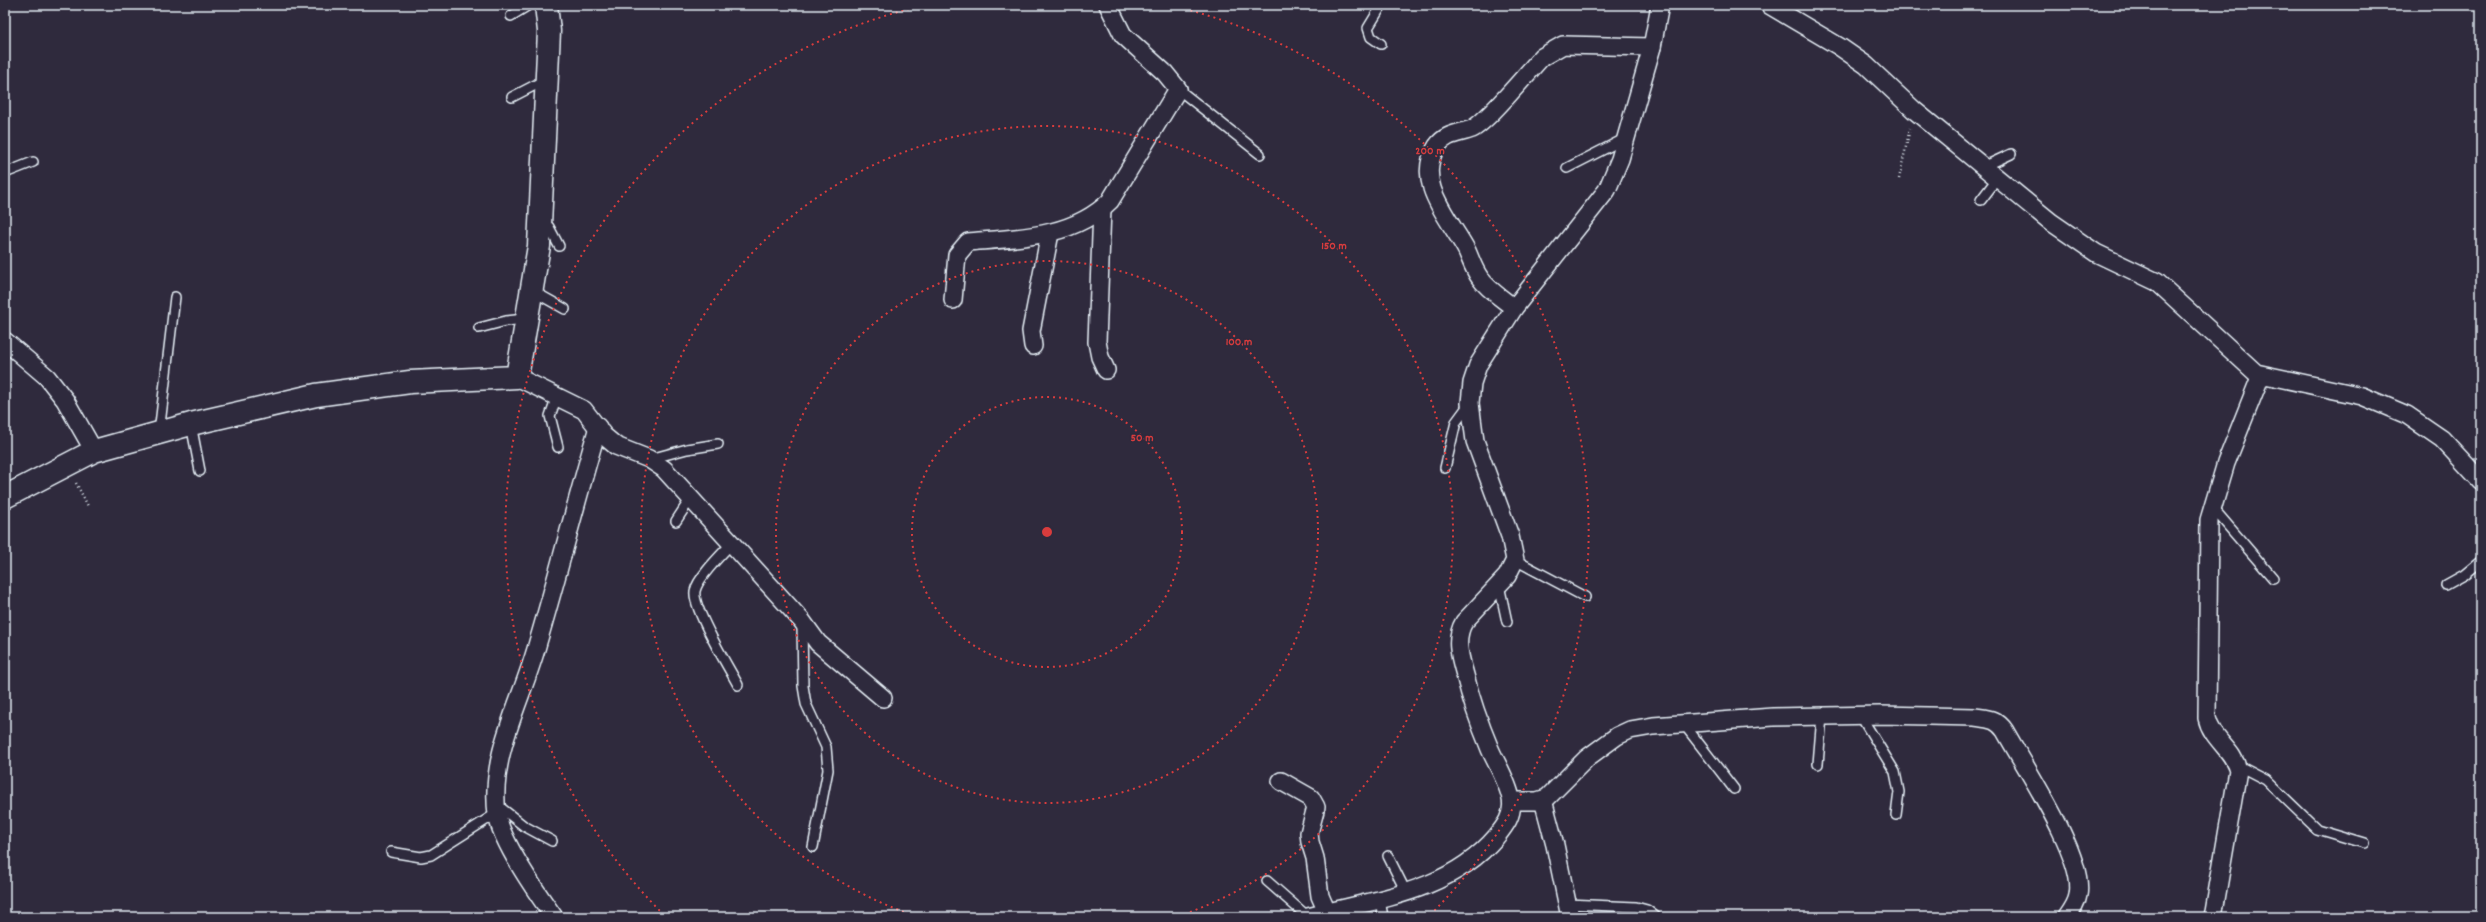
<svg xmlns="http://www.w3.org/2000/svg" width="2486" height="922" viewBox="0 0 2486 922" font-family="Dekko,sans-serif">
<style>
.lines{fill:none;stroke-linecap:round;stroke-linejoin:round}
.lane-casing{stroke:#e8f1f8;stroke-width:12}
.street-casing{stroke:#e8f1f8;stroke-width:20}
.secondary-casing{stroke:#e8f1f8;stroke-width:25}
.path{stroke:#e8f1f8;stroke-width:2.5;stroke-dasharray:1 3;stroke-linecap:butt}
.lane{stroke:#2f2a3d;stroke-width:9}
.street{stroke:#2f2a3d;stroke-width:17}
.secondary{stroke:#2f2a3d;stroke-width:22}
.ring{fill:none;stroke:#d83c3d;stroke-width:2;stroke-dasharray:2 4}
.centre{fill:#d83c3d;stroke:#2f2a3d;stroke-width:2}
.ring-label{font-size:12px;text-anchor:middle;font-weight:bold;fill:#d83c3d;stroke:#2f2a3d;stroke-width:3;stroke-linejoin:round;paint-order:stroke}
</style>
<rect width="100%" height="100%" fill="#2f2a3d"/>
<filter id="ink" filterUnits="userSpaceOnUse"><feTurbulence type="fractalNoise" baseFrequency=".025" numOctaves="2"/><feDisplacementMap in="SourceGraphic" scale="8" xChannelSelector="R" yChannelSelector="G"/><feConvolveMatrix kernelMatrix="1 2 1 2 8 2 1 2 1" color-interpolation-filters="sRGB"/></filter>
<g filter="url(#ink)">
<g class="lines">
<g class="lane-casing">
<g id="lane">
<polyline points="511,16 529,5"/>
<polyline points="1381,44 1371,37 1368,28 1382,5"/>
<polyline points="1178,89 1260,154"/>
<polyline points="512,97 545,80"/>
<polyline points="1983,167 2011,154"/>
<polyline points="1567,168 1626,138"/>
<polyline points="5,173 33,162"/>
<polyline points="1981,200 1997,179"/>
<polyline points="542,222 549,227 559,246"/>
<polyline points="531,290 565,309"/>
<polyline points="479,328 506,321 525,319"/>
<polyline points="557,396 550,416 558,447"/>
<polyline points="191,424 200,471"/>
<polyline points="159,433 175,297"/>
<polyline points="650,459 687,449 718,444"/>
<polyline points="1445,468 1456,422 1470,403"/>
<polyline points="2212,507 2273,578"/>
<polyline points="676,521 691,498"/>
<path d="M732 543C722 554 698 577 695 591 692 608 729 668 738 685"/>
<polyline points="1515,560 1585,597"/>
<polyline points="1499,585 1507,622"/>
<polyline points="2446,585 2464,575 2481,561"/>
<polyline points="802,625 803,686 806,704 826,747 828,770 813,847"/>
<polyline points="1860,715 1895,772 1899,792 1896,815"/>
<polyline points="1683,723 1734,789"/>
<polyline points="1818,764 1822,716"/>
<polyline points="2237,765 2266,780 2317,829 2364,843"/>
<polyline points="496,804 524,826 552,841"/>
<polyline points="391,852 421,857 431,855 497,813"/>
<polyline points="1388,856 1406,892"/>
<polyline points="1267,881 1308,917"/>
<polyline points="1380,900 1383,917"/>
<polyline points="1567,904 1636,907 1647,910 1656,917"/>
</g>
</g>
<g class="street-casing">
<g id="street">
<polyline points="1769,5 1840,47 1866,65 1914,110 2051,222 2096,253 2157,282 2256,373 2362,396 2407,415 2442,439 2481,481"/>
<polyline points="1102,209 1097,342 1100,357 1106,370"/>
<path d="M953 300 957 255 968 242C1017 238 1073 238 1110 201L1178 89 1165 73 1123 35 1108 5"/>
<path d="M1514 308C1503 299 1488 290 1480 278 1474 270 1471 260 1467 251 1451 220 1413 183 1437 146 1446 133 1459 134 1472 129 1487 122 1528 72 1542 57L1563 45 1652 47"/>
<polyline points="5,341 47,377 65,400 94,451"/>
<polyline points="1033,346 1031,331 1050,233"/>
<polyline points="517,377 584,410 604,436 616,446 649,459 664,469 802,621 818,643 883,698"/>
<polyline points="1281,781 1311,798 1316,807 1309,833 1310,842 1315,858 1320,896 1327,912"/>
<polyline points="1543,800 1555,845 1570,917"/>
<path d="M1512 801H1537L1547 798 1587 758 1617 736 1630 730 1653 726 1773 717 1880 715 1975 717C1989 719 1997 719 2005 731 2024 766 2086 858 2078 895 2077 903 2072 910 2067 917"/>
<path d="M554 917C537 893 501 842 497 814 489 754 523 699 538 642 559 571 577 498 598 427"/>
<path d="M1308 917C1375 899 1448 893 1496 837 1505 826 1514 815 1511 799 1508 782 1497 765 1490 749 1480 725 1471 700 1465 675 1460 657 1454 639 1464 622L1507 576 1515 560 1510 536 1475 441 1470 403 1472 383 1478 365 1514 308 1607 190 1620 159 1652 47 1660 5"/>
<path d="M2213 917 2238 770C2233 749 2212 740 2207 718L2209 520 2226 463 2261 375"/>
</g>
</g>
<g class="secondary-casing">
<polyline id="secondary" points="5,497 94,451 191,424 316,395 410,382 517,377 539,246 549,31 546,5"/>
</g>
<g class="path">
<polyline points="1899,179 1910,128"/>
<polyline points="76,483 88,506"/>
</g>
<use href="#lane" class="lane"/>
<use href="#street" class="street"/>
<use href="#secondary" class="secondary"/>
</g>
</g>
<g class="ring">
<circle cx="1047" cy="532" r="135"/>
<circle cx="1047" cy="532" r="271"/>
<path d="M915 916A406 406 0 1 1 1179 916"/>
<path d="M664 915A541 541 0 0 1 921 6M1173 6A541 541 0 0 1 1430 915"/>
</g>
<circle cx="1047" cy="532" r="6" class="centre"/>
<g class="ring-label">
<text x="1430" y="154">200 m</text>
<text x="1334" y="249">150 m</text>
<text x="1239" y="345">100 m</text>
<text x="1142" y="441">50 m</text>
</g>
<rect width="2486" height="922" fill="none" stroke="#2f2a3d" stroke-width="20"/>
<rect x="10" y="10" width="2466" height="902" fill="none" stroke="#e8f1f8" stroke-width="1.5" filter="url(#ink)"/>
</svg>
